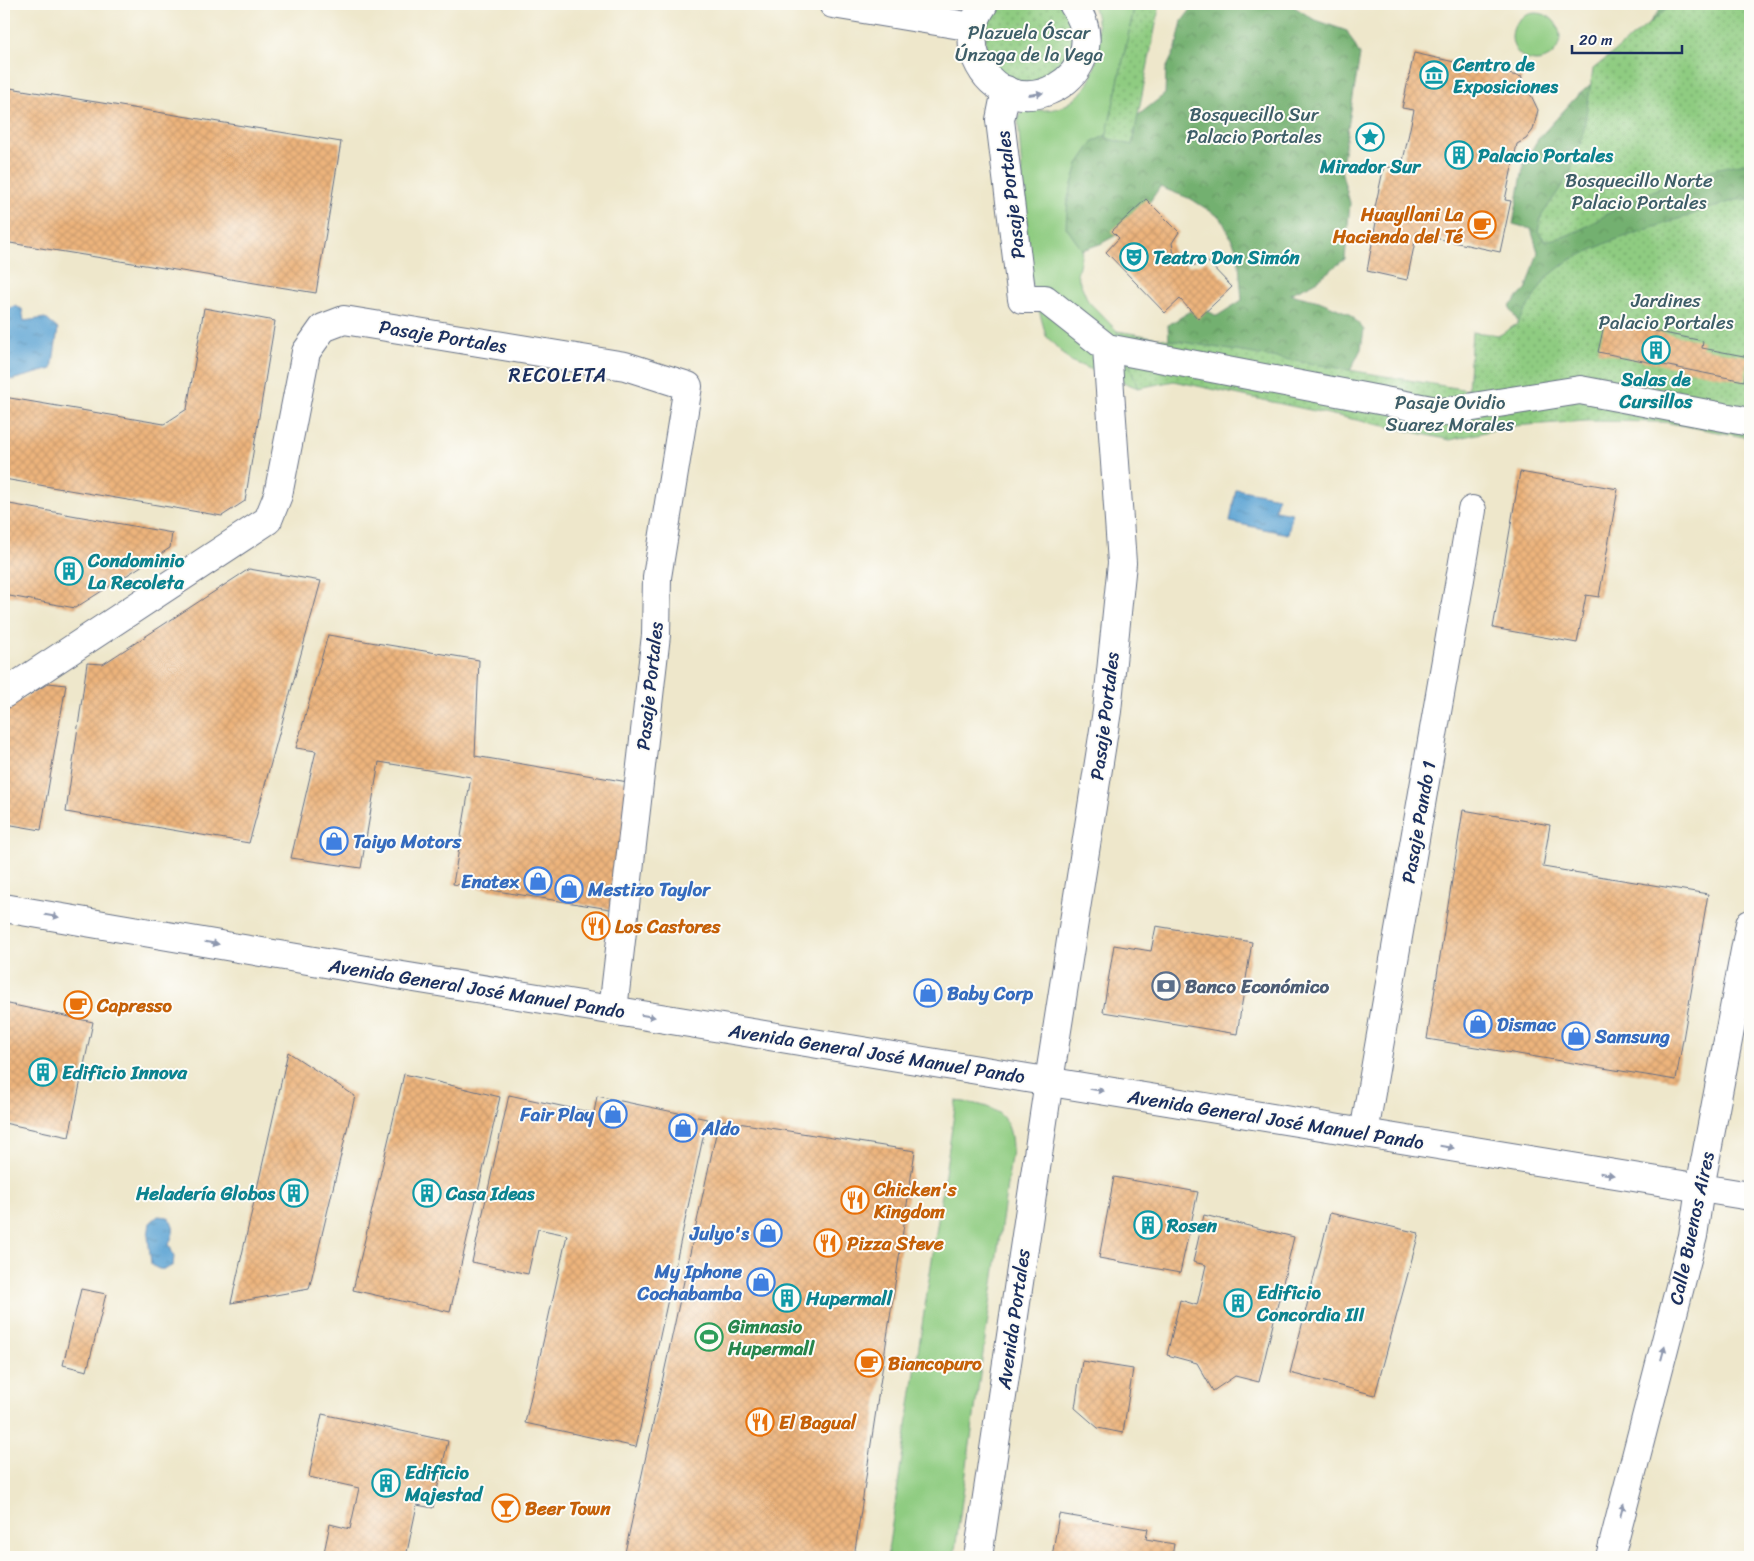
<svg xmlns="http://www.w3.org/2000/svg" width="1754" height="1561" viewBox="0 0 1754 1561" font-family="Sriracha,sans-serif">
<style>
.grass{fill:#8fcc81;stroke:#557e70}
.forest{fill:url(#forest-crowns);stroke:#477066}
.park{fill:url(#park-dots);stroke:#557e70}
.water{fill:url(#water-ripples);stroke:#3c6a99}
.building{fill:url(#building-cross-hatch)}
.lines{fill:none;stroke-linecap:round;stroke-linejoin:round}
.minor-casing{stroke:#656f84;stroke-width:30}
.minor{stroke:#fff;stroke-width:28}
.oneway{fill:#8d97ae}
.labels{text-anchor:middle;stroke-width:4;stroke-linejoin:round;paint-order:stroke}
.park-label{font-size:19px;fill:#3e5e68;stroke:#fdfcf7}
.culture-label{font-size:19px;font-weight:bold;fill:#0d838f;stroke:#fdfcf7;text-anchor:start}
.street-label{font-size:19px;fill:#1b2f5e;stroke:#fdfcf7}
.food-label{font-size:19px;font-weight:bold;fill:#c56008;stroke:#fdfcf7;text-anchor:start}
.shop-label{font-size:19px;font-weight:bold;fill:#366cbe;stroke:#fdfcf7;text-anchor:start}
.service-label{font-size:19px;font-weight:bold;fill:#4e5e75;stroke:#fdfcf7;text-anchor:start}
.leisure-label{font-size:19px;font-weight:bold;fill:#27864d;stroke:#fdfcf7;text-anchor:start}
.neighbourhood-label{font-size:20px;letter-spacing:1px;fill:#1b2f5e;stroke:#fdfcf7}
</style>
<defs>
<pattern id="forest-crowns" width="20" height="18" patternUnits="userSpaceOnUse" patternTransform="scale(1.25)"><rect width="20" height="18" fill="#73b06f"/><path d="M2 6a3 3 0 1 1 6 0M12 15a3 3 0 1 1 6 0" fill="none" stroke="#5e905e"/></pattern>
<pattern id="park-dots" width="8" height="8" patternUnits="userSpaceOnUse" patternTransform="scale(1.25)"><rect width="8" height="8" fill="#8fcc81"/><path d="M2 2h.1M6 6h.1" fill="none" stroke="#74a66d" stroke-width="1.8" stroke-linecap="round"/></pattern>
<pattern id="water-ripples" width="26" height="14" patternUnits="userSpaceOnUse" patternTransform="scale(1.25)"><rect width="26" height="14" fill="#5ea5d4"/><path d="M2 4q2-2 4 0t4 0M15 11q2-2 4 0t4 0" fill="none" stroke="#4d87af"/></pattern>
<pattern id="building-cross-hatch" width="8" height="8" patternUnits="userSpaceOnUse" patternTransform="scale(1.25)"><rect width="8" height="8" fill="#edb47c"/><path d="M0 0l8 8M0 8l8-8" fill="none" stroke="#cb9b6e"/></pattern>
</defs>
<rect width="100%" height="100%" fill="#fdfcf7"/>
<filter id="ink" filterUnits="userSpaceOnUse"><feTurbulence type="fractalNoise" baseFrequency=".02" numOctaves="2"/><feDisplacementMap in="SourceGraphic" scale="10" xChannelSelector="R" yChannelSelector="G"/><feConvolveMatrix kernelMatrix="1 2 1 2 8 2 1 2 1" color-interpolation-filters="sRGB"/></filter>
<filter id="wash" filterUnits="userSpaceOnUse"><feTurbulence type="fractalNoise" baseFrequency=".0096" numOctaves="4" result="noise"/><feDisplacementMap in="SourceGraphic" scale="20" xChannelSelector="R" yChannelSelector="G"/><feGaussianBlur stdDeviation="1.12" result="paint"/><feColorMatrix in="noise" values="0 0 0 0 0 0 0 0 0 0 0 0 0 0 0 0 0 1.4 0 .05"/><feComposite in="paint" operator="in"/></filter>
<g filter="url(#wash)">
<rect width="100%" height="100%" fill="#eee7cb"/>
<g class="grass">
<path d="M1093 4H1135L1077 275 1088 301 1117 331 1138 388 1070 361 1046 336 1029 273 1018 117 1023 111C1035 109 1049 112 1061 107 1100 92 1104 37 1093 4Z"/>
<circle cx="1536" cy="37" r="24"/>
<path d="M956 1101C989 1105 1012 1109 1012 1150L954 1557H887Z"/>
</g>
<g class="forest">
<polygon points="1195,4 1290,4 1313,19 1347,31 1360,55 1341,170 1350,203 1345,259 1315,282 1290,294 1319,301 1350,314 1364,330 1361,349 1346,379 1170,359 1168,325 1199,306 1217,316 1242,300 1238,252 1221,218 1191,199 1160,187 1133,226 1100,244 1082,250 1066,227 1068,198 1078,164 1093,142 1127,124 1165,94 1166,69 1176,48 1182,21"/>
<polygon points="1665,4 1750,4 1750,336 1524,332 1509,307 1527,288 1538,252 1531,229 1513,224 1524,163 1538,139 1575,98 1617,61"/>
</g>
<g class="park">
<polygon points="998,4 1060,4 1070,17 1074,47 1058,72 1030,83 1016,81 1002,75 985,50 987,20"/>
<polygon points="1135,4 1160,4 1132,145 1106,138"/>
<path d="M1673 4H1750V163C1707 167 1669 183 1631 201 1603 214 1575 239 1545 240L1538 231 1542 215 1570 174 1583 135 1593 69Z"/>
<polygon points="1750,199 1750,438 1664,422 1587,421 1512,426 1450,440 1174,381 1138,388 1117,331 1468,390 1472,332 1500,335 1517,324 1546,278 1568,261 1609,242 1736,200"/>
</g>
<g class="water">
<polygon points="15,306 22,309 24,321 45,318 58,329 52,369 11,380 4,368 4,335 7,335 4,326 4,311"/>
<polygon points="1236,489 1278,497 1275,510 1292,513 1288,534 1230,522"/>
<path d="M158 1216 168 1217C176 1226 174 1233 169 1244L174 1257 173 1265C164 1271 159 1271 151 1264L148 1236 150 1223Z"/>
</g>
<g id="blocks">
<g class="building">
<polygon points="1414,53 1522,77 1520,85 1529,91 1538,110 1533,130 1526,139 1517,144 1505,200 1511,201 1500,252 1425,236 1425,233 1417,232 1407,280 1367,271 1376,222 1372,221 1384,166 1401,170 1414,110 1402,108"/>
<polygon points="4,87 341,142 316,293 4,242"/>
<polygon points="1146,199 1179,232 1172,243 1174,255 1177,260 1189,266 1201,264 1206,260 1232,287 1198,319 1180,299 1165,313 1106,252 1119,238 1112,231"/>
<polygon points="204,308 275,321 245,501 222,516 4,479 4,397 164,424 187,409"/>
<polygon points="1605,321 1703,341 1702,348 1749,357 1744,381 1598,352"/>
<polygon points="1520,472 1618,489 1599,597 1586,595 1577,643 1493,628"/>
<polygon points="4,503 172,533 170,548 75,608 4,595"/>
<polygon points="249,569 321,581 249,843 66,812 87,663 103,664"/>
<polygon points="328,635 479,660 475,756 628,782 616,910 453,884 471,777 379,762 361,868 291,858 316,751 296,748"/>
<polygon points="49,683 66,685 41,830 6,824 8,808 4,807 4,710"/>
<polygon points="1463,810 1550,825 1543,867 1708,894 1676,1080 1427,1039"/>
<polygon points="1156,926 1252,942 1237,1034 1103,1012 1114,945 1151,951"/>
<polygon points="4,1003 93,1022 69,1137 4,1123"/>
<polygon points="288,1052 355,1096 309,1289 231,1303"/>
<polygon points="404,1074 500,1097 450,1312 353,1290"/>
<polygon points="509,1095 594,1113 597,1096 707,1119 636,1447 525,1423 567,1235 538,1229 528,1274 472,1262"/>
<polygon points="719,1120 915,1151 854,1557 624,1557"/>
<polygon points="1114,1177 1198,1192 1180,1273 1099,1258"/>
<polygon points="1330,1213 1419,1233 1375,1395 1290,1373"/>
<polygon points="1204,1215 1294,1237 1259,1382 1235,1376 1213,1391 1197,1363 1167,1355 1180,1300 1197,1305 1206,1265 1193,1262"/>
<polygon points="81,1289 106,1294 87,1371 63,1365"/>
<polygon points="1082,1361 1133,1369 1123,1433 1098,1428 1075,1408"/>
<polygon points="322,1414 448,1441 433,1508 417,1505 406,1557 323,1557 330,1524 350,1529 359,1488 309,1477"/>
<polygon points="1059,1514 1148,1529 1146,1539 1174,1544 1172,1557 1052,1557"/>
</g>
</g>
</g>
<g filter="url(#ink)">
<use href="#blocks" fill-opacity="0" stroke="#656f84" stroke-width="1"/>
<g class="lines">
<g class="minor-casing">
<g id="minor">
<polyline points="833,4 973,27"/>
<path d="M984 4C973 19 969 40 976 58 1010 138 1123 74 1073 4"/>
<polyline points="1006,90 1000,120 1022,299 1045,299 1107,348 1442,412 1580,390 1750,422"/>
<polyline points="4,694 268,520 278,495 306,352 323,328 344,320 625,366 688,386 657,577 656,635 613,1010"/>
<polyline points="4,908 390,974 1750,1196"/>
<polyline points="1364,1133 1472,510"/>
<polyline points="978,1557 1049,1081 1107,711 1122,563 1107,348"/>
<polyline points="1610,1557 1693,1236 1700,1188 1750,924"/>
</g>
</g>
<use href="#minor" class="minor"/>
</g>
<defs><path id="oneway-solid" d="M-6-.8H1V-3.2L6.5 0L1 3.2V.8H-6Z" transform="scale(1.25)"/></defs>
<g class="oneway">
<use href="#oneway-solid" transform="translate(1036 94) rotate(-8)"/>
<use href="#oneway-solid" transform="translate(52 916) rotate(10)"/>
<use href="#oneway-solid" transform="translate(212 943) rotate(10)"/>
<use href="#oneway-solid" transform="translate(648 1016) rotate(9)"/>
<use href="#oneway-solid" transform="translate(1097 1090) rotate(9)"/>
<use href="#oneway-solid" transform="translate(1447 1147) rotate(9)"/>
<use href="#oneway-solid" transform="translate(1607 1174) rotate(9)"/>
<use href="#oneway-solid" transform="translate(1663 1353) rotate(-75)"/>
<use href="#oneway-solid" transform="translate(1622 1510) rotate(-75)"/>
</g>
</g>
<defs>
<g id="museum-ring" transform="scale(1.4375)"><circle r="9.5" fill="#fdfcf7" stroke="#0f9aa8" stroke-width="1.5"/><path d="M0-6L6-3V-2H-6V-3ZM-5-1h2V3h-2ZM-1-1h2V3h-2ZM3-1h2V3H3ZM-6 4H6V6H-6Z" fill="#0f9aa8"/></g>
<g id="sight-ring" transform="scale(1.4375)"><circle r="9.5" fill="#fdfcf7" stroke="#0f9aa8" stroke-width="1.5"/><path d="M0-6L1.8-2.2L6-1.7L2.9 1.2L3.7 5.4L0 3.3L-3.7 5.4L-2.9 1.2L-6-1.7L-1.8-2.2Z" fill="#0f9aa8"/></g>
<g id="building-ring" transform="scale(1.4375)"><circle r="9.5" fill="#fdfcf7" stroke="#0f9aa8" stroke-width="1.5"/><path d="M-4-6H4V6H1V3H-1V6H-4ZM-2.5-4.3h1.7v1.8h-1.7ZM.8-4.3h1.7v1.8H.8ZM-2.5-1h1.7V.8h-1.7ZM.8-1h1.7V.8H.8Z" fill="#0f9aa8"/></g>
<g id="cafe-ring" transform="scale(1.4375)"><circle r="9.5" fill="#fdfcf7" stroke="#e8710a" stroke-width="1.5"/><path d="M-5.5-4.5H6V0H3Q3 3.5 0 3.5H-2.5Q-5.5 3.5-5.5 0ZM3-3.2v2h1.7v-2ZM-6 4.5H4V6H-6Z" fill="#e8710a"/></g>
<g id="theatre-ring" transform="scale(1.4375)"><circle r="9.5" fill="#fdfcf7" stroke="#0f9aa8" stroke-width="1.5"/><path d="M-5-5.5Q0-4 5-5.5V0Q5 5 0 6Q-5 5-5 0ZM-3.3-2.5H-1v1.5H-3.3ZM1-2.5H3.3v1.5H1ZM-2.8 1Q0 5.5 2.8 1Z" fill="#0f9aa8"/></g>
<g id="shop-ring" transform="scale(1.4375)"><circle r="9.5" fill="#fdfcf7" stroke="#3f7fe0" stroke-width="1.5"/><path d="M-5-2.5h2.3a2.7 3.5 0 0 1 5.4 0H5L5.5 6h-11ZM-1.5-2.5h3a1.5 2.3 0 0 0-3 0Z" fill="#3f7fe0"/></g>
<g id="restaurant-ring" transform="scale(1.4375)"><circle r="9.5" fill="#fdfcf7" stroke="#e8710a" stroke-width="1.5"/><path d="M-5-6h1v4h1v-4h1v4h1v-4h1v5L-1.5 .5V6h-2V.5L-5-1ZM5-6V6H3V1.5H1.5Q1.5-4 5-6Z" fill="#e8710a"/></g>
<g id="bank-ring" transform="scale(1.4375)"><circle r="9.5" fill="#fdfcf7" stroke="#5c6f8a" stroke-width="1.5"/><path d="M-6-4H6V4H-6ZM0-2.3a2.3 2.3 0 1 0 0 4.6a2.3 2.3 0 1 0 0-4.6Z" fill="#5c6f8a"/></g>
<g id="stadium-ring" transform="scale(1.4375)"><circle r="9.5" fill="#fdfcf7" stroke="#2e9e5b" stroke-width="1.5"/><path d="M0-5a6.5 5 0 1 0 0 10a6.5 5 0 1 0 0-10ZM-3.5-1.8h7v3.6h-7Z" fill="#2e9e5b"/></g>
<g id="bar-ring" transform="scale(1.4375)"><circle r="9.5" fill="#fdfcf7" stroke="#e8710a" stroke-width="1.5"/><path d="M-6-5H6L.8 .8V4.5H3.5V6h-7V4.5H-.8V.8Z" fill="#e8710a"/></g>
</defs>
<g fill-rule="evenodd">
<use href="#museum-ring" x="1434" y="75"/>
<use href="#sight-ring" x="1370" y="137"/>
<use href="#building-ring" x="1459" y="155"/>
<use href="#cafe-ring" x="1482" y="225"/>
<use href="#theatre-ring" x="1134" y="257"/>
<use href="#building-ring" x="1656" y="350"/>
<use href="#building-ring" x="69" y="571"/>
<use href="#shop-ring" x="334" y="841"/>
<use href="#shop-ring" x="538" y="881"/>
<use href="#shop-ring" x="569" y="889"/>
<use href="#restaurant-ring" x="596" y="926"/>
<use href="#bank-ring" x="1166" y="986"/>
<use href="#shop-ring" x="928" y="993"/>
<use href="#cafe-ring" x="78" y="1005"/>
<use href="#shop-ring" x="1478" y="1024"/>
<use href="#shop-ring" x="1576" y="1036"/>
<use href="#building-ring" x="43" y="1072"/>
<use href="#shop-ring" x="613" y="1114"/>
<use href="#shop-ring" x="683" y="1128"/>
<use href="#building-ring" x="294" y="1193"/>
<use href="#building-ring" x="427" y="1193"/>
<use href="#restaurant-ring" x="855" y="1200"/>
<use href="#building-ring" x="1148" y="1225"/>
<use href="#shop-ring" x="768" y="1233"/>
<use href="#restaurant-ring" x="828" y="1243"/>
<use href="#shop-ring" x="761" y="1282"/>
<use href="#building-ring" x="787" y="1298"/>
<use href="#building-ring" x="1238" y="1303"/>
<use href="#stadium-ring" x="709" y="1337"/>
<use href="#cafe-ring" x="869" y="1363"/>
<use href="#restaurant-ring" x="760" y="1422"/>
<use href="#building-ring" x="386" y="1483"/>
<use href="#bar-ring" x="506" y="1508"/>
</g>
<g class="labels">
<g class="park-label">
<text x="1029" y="39">Plazuela Óscar<tspan x="1029" dy="22">Únzaga de la Vega</tspan></text>
<text x="1254" y="121">Bosquecillo Sur<tspan x="1254" dy="22">Palacio Portales</tspan></text>
<text x="1639" y="187">Bosquecillo Norte<tspan x="1639" dy="22">Palacio Portales</tspan></text>
<text x="1666" y="307">Jardines<tspan x="1666" dy="22">Palacio Portales</tspan></text>
<text x="1450" y="409">Pasaje Ovidio<tspan x="1450" dy="22">Suarez Morales</tspan></text>
</g>
<g class="culture-label">
<text x="1453" y="71">Centro de<tspan x="1453" dy="22">Exposiciones</tspan></text>
<text x="1478" y="162">Palacio Portales</text>
<text x="1370" y="173" text-anchor="middle">Mirador Sur</text>
<text x="1153" y="264">Teatro Don Simón</text>
<text x="1656" y="386" text-anchor="middle">Salas de<tspan x="1656" dy="22">Cursillos</tspan></text>
<text x="88" y="567">Condominio<tspan x="88" dy="22">La Recoleta</tspan></text>
<text x="62" y="1079">Edificio Innova</text>
<text x="275" y="1200" text-anchor="end">Heladería Globos</text>
<text x="446" y="1200">Casa Ideas</text>
<text x="1167" y="1232">Rosen</text>
<text x="1257" y="1299">Edificio<tspan x="1257" dy="22">Concordia III</tspan></text>
<text x="806" y="1305">Hupermall</text>
<text x="405" y="1479">Edificio<tspan x="405" dy="22">Majestad</tspan></text>
</g>
<g class="street-label">
<text transform="translate(1010 195) rotate(-97)" y="7">Pasaje Portales</text>
<text transform="translate(443 336) rotate(9)" y="7">Pasaje Portales</text>
<text transform="translate(649 686) rotate(-84)" y="7">Pasaje Portales</text>
<text transform="translate(1104 716) rotate(-83)" y="7">Pasaje Portales</text>
<text transform="translate(1418 822) rotate(-80)" y="7">Pasaje Pando 1</text>
<text transform="translate(477 988) rotate(9)" y="7">Avenida General José Manuel Pando</text>
<text transform="translate(877 1053) rotate(9)" y="7">Avenida General José Manuel Pando</text>
<text transform="translate(1276 1119) rotate(9)" y="7">Avenida General José Manuel Pando</text>
<text transform="translate(1691 1228) rotate(-78)" y="7">Calle Buenos Aires</text>
<text transform="translate(1013 1319) rotate(-82)" y="7">Avenida Portales</text>
</g>
<g class="food-label">
<text x="1463" y="221" text-anchor="end">Huayllani La<tspan x="1463" dy="22">Hacienda del Té</tspan></text>
<text x="615" y="933">Los Castores</text>
<text x="97" y="1012">Capresso</text>
<text x="874" y="1196">Chicken's<tspan x="874" dy="22">Kingdom</tspan></text>
<text x="847" y="1250">Pizza Steve</text>
<text x="888" y="1370">Biancopuro</text>
<text x="779" y="1429">El Bagual</text>
<text x="525" y="1515">Beer Town</text>
</g>
<g class="shop-label">
<text x="353" y="848">Taiyo Motors</text>
<text x="519" y="888" text-anchor="end">Enatex</text>
<text x="588" y="896">Mestizo Taylor</text>
<text x="947" y="1000">Baby Corp</text>
<text x="1497" y="1031">Dismac</text>
<text x="1595" y="1043">Samsung</text>
<text x="594" y="1121" text-anchor="end">Fair Play</text>
<text x="702" y="1135">Aldo</text>
<text x="749" y="1240" text-anchor="end">Julyo's</text>
<text x="742" y="1278" text-anchor="end">My Iphone<tspan x="742" dy="22">Cochabamba</tspan></text>
</g>
<g class="service-label">
<text x="1185" y="993">Banco Económico</text>
</g>
<g class="leisure-label">
<text x="728" y="1333">Gimnasio<tspan x="728" dy="22">Hupermall</tspan></text>
</g>
<g class="neighbourhood-label">
<text x="558" y="382">RECOLETA</text>
</g>
</g>
<rect width="1754" height="1561" fill="none" stroke="#fdfcf7" stroke-width="20"/>
<path d="M1572 45v8h110v-8" fill="none" stroke="#1b2f5e" stroke-width="2.5"/>
<text x="1579" y="45" font-size="15" fill="#1b2f5e" stroke="#fdfcf7" stroke-width="4" paint-order="stroke">20 m</text>
</svg>
